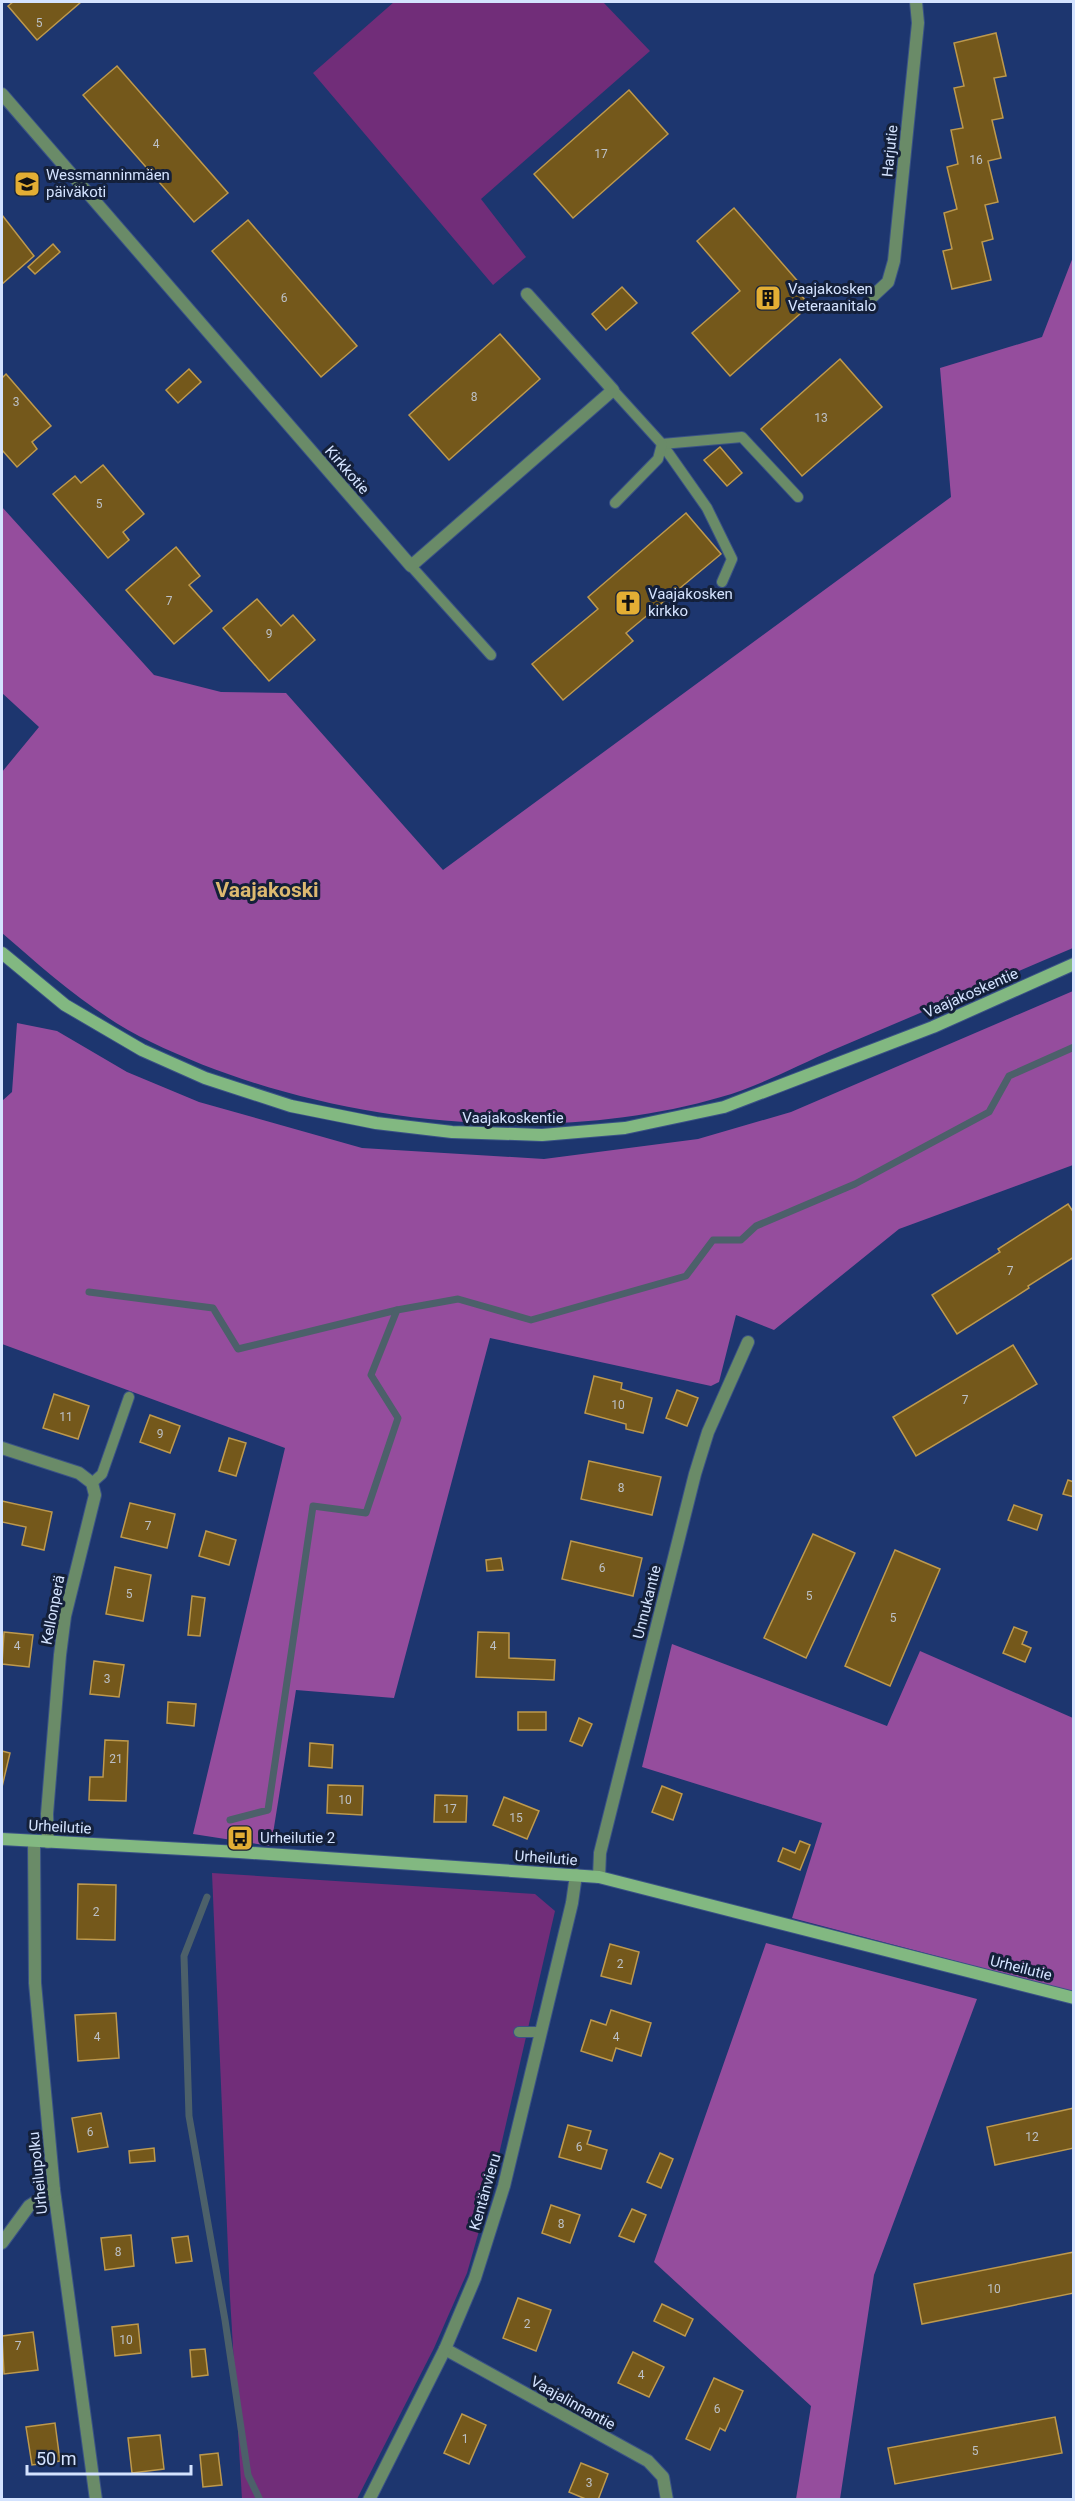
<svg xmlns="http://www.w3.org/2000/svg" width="1075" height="2501" viewBox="0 0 1075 2501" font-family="Roboto,sans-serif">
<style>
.green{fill:#712d79}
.forest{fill:#954d9d}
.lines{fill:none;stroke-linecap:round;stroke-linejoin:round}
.stream{stroke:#4c606a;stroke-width:7}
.building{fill:#74581b;stroke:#bd994d;stroke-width:1.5}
.lane-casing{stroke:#3a5286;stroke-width:12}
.street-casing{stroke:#3a5286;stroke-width:14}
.secondary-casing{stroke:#3a5286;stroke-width:14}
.lane{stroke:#6a8b68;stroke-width:10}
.street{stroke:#6a8b68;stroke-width:12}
.secondary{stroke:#82b881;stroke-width:12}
.labels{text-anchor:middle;stroke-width:6;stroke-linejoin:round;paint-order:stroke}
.number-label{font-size:12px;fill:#bcc0c6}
.street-label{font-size:15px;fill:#d4e3ff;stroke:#14203a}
.poi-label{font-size:15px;fill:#d4e3ff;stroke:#14203a;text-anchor:start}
.district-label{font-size:21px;font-weight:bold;fill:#ddb970;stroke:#14203a}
</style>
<rect width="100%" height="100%" fill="#1d366f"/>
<g class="green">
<polygon points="394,2 603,2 650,51 481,199 526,257 493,285 313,73"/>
<polygon points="212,1873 535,1894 555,1911 491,2189 467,2273 434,2348 357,2499 242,2499 230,2297"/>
</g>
<g class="forest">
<path d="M1073 257V948C993 982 913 1016 833 1050 799 1065 757 1087 721 1097 543 1149 318 1123 151 1042 96 1016 47 972 2 933V772L39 727 2 693V507L154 675 221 692 286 693 443 870 951 497 940 368 1042 337Z"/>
<polygon points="1073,991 1073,1165 899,1229 774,1330 736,1315 719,1382 711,1386 490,1338 394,1698 296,1690 271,1846 193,1834 285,1448 2,1344 2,1101 12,1092 17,1023 57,1031 127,1072 199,1102 362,1148 544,1159 698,1139 791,1112"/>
<polygon points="672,1644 887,1726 920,1651 1073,1718 1073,1992 792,1918 822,1823 642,1767"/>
<polygon points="766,1943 977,1999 874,2275 840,2499 796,2499 811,2406 654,2262"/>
</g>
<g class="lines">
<g class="stream">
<polyline points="89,1292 213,1308 238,1349 397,1310"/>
<polyline points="230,1820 268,1810 313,1506 366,1513 398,1418 371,1375 397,1310 458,1299 531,1320 686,1276 713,1240 741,1240 756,1226 855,1184 989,1112 1009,1076 1074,1047"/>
<polyline points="207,1897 184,1956 189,2116 225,2320 248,2475 260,2500"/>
</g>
</g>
<g class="building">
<polygon points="13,2 81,2 37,40 8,6"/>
<polygon points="996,33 1006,76 994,78 1003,118 992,120 1001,158 988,161 998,202 985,205 993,239 982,242 991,280 952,289 943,251 952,249 944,213 957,209 947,167 958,164 951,130 963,128 954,88 964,86 954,43"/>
<polygon points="117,66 228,193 194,222 83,95"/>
<polygon points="629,90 668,134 573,218 534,174"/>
<polygon points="734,208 801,285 796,290 810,305 730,376 692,333 740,291 697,241"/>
<polygon points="2,215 34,256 2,284"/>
<polygon points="248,220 357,346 321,377 212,251"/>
<polygon points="53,244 60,252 35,274 28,267"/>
<polygon points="622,287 637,303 606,330 592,314"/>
<polygon points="500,334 540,379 449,460 409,415"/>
<polygon points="840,359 882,407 802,476 761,429"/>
<polygon points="189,369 201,382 178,403 166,390"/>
<polygon points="6,374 51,426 32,442 37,449 17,467 2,450 2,378"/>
<polygon points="720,447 742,473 727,486 704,460"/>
<polygon points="103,465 144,514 123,532 129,540 108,558 53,494 75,476 81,483"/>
<polygon points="686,513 721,554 626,633 633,641 563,700 532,664 598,609 588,597"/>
<polygon points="176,547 200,576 189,585 212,611 174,644 126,590"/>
<polygon points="257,599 281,626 293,615 315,640 269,681 223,628"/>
<polygon points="1068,1204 1074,1213 1074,1257 1028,1286 1029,1288 957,1334 932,1295 1000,1252 998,1249"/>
<polygon points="1013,1345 1037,1384 916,1456 893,1417"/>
<polygon points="594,1376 622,1383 621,1389 652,1398 643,1433 626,1429 626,1424 585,1413"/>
<polygon points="677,1390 698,1398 687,1426 666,1418"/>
<polygon points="54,1394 89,1406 78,1439 43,1428"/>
<polygon points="150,1415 180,1426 170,1453 140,1442"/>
<polygon points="229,1438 246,1443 236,1476 219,1471"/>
<polygon points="589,1461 661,1477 652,1515 581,1499"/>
<polygon points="1068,1480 1074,1482 1074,1497 1063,1494"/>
<polygon points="2,1501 52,1512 44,1550 22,1545 26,1527 2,1522"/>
<polygon points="130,1503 175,1514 167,1548 121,1537"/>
<polygon points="1014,1505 1042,1515 1037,1530 1008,1520"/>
<polygon points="206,1531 236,1540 229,1565 199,1556"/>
<polygon points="813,1534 855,1553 806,1658 764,1638"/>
<polygon points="571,1541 642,1558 633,1596 562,1579"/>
<polygon points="895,1550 940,1569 890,1686 845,1666"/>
<polygon points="501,1558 503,1570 487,1571 486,1560"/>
<polygon points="115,1567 151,1575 143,1621 106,1614"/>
<polygon points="192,1596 205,1598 200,1636 188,1635"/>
<polygon points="1014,1627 1027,1632 1022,1644 1031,1648 1025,1662 1003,1653"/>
<polygon points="4,1632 33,1635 29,1667 2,1664"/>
<polygon points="478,1632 509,1633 509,1658 555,1660 554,1680 476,1677"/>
<polygon points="94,1661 124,1665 119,1697 90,1694"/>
<polygon points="168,1702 196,1704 194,1726 167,1723"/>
<rect x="518" y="1712" width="28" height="18"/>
<polygon points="579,1718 592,1724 582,1746 570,1741"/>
<polygon points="105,1740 128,1741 126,1801 89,1800 90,1777 103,1777"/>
<polygon points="310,1743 333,1745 332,1768 309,1766"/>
<polygon points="2,1751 10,1753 2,1787"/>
<polygon points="328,1785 363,1786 362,1815 327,1813"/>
<polygon points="662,1786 682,1794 673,1820 652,1812"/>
<polygon points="435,1795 467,1796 466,1822 434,1822"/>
<polygon points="504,1797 539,1811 527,1839 493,1825"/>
<polygon points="800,1841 810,1845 800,1870 778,1861 783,1848 795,1853"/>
<polygon points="78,1884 116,1885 115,1940 77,1939"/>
<polygon points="610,1944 639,1952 631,1984 601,1976"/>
<polygon points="611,2010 651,2023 641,2056 616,2048 612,2061 581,2051 591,2020 606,2025"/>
<polygon points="116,2013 119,2058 78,2061 75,2015"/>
<polygon points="1074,2108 1074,2148 995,2165 987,2127"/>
<polygon points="101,2113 108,2147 78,2152 72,2118"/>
<polygon points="568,2125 591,2131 587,2144 607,2150 601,2169 559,2157"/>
<polygon points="154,2148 155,2161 130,2163 129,2151"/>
<polygon points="660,2153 673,2159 661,2188 647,2182"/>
<polygon points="551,2205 580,2215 570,2243 542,2233"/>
<polygon points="632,2209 646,2215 634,2242 619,2236"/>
<polygon points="131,2235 134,2266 105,2270 101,2238"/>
<polygon points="188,2236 192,2261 176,2263 172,2238"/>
<polygon points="1074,2252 1074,2293 922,2324 914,2284"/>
<polygon points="518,2298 551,2310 536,2351 503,2338"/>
<polygon points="662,2304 693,2319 685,2336 654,2321"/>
<polygon points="138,2324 141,2353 115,2356 112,2327"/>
<polygon points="33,2332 38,2370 4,2374 2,2336"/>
<polygon points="205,2349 208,2375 192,2377 190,2350"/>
<polygon points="633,2352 664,2367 649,2397 618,2383"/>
<polygon points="714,2378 743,2391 725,2431 720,2428 710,2450 686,2439"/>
<polygon points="462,2414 486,2425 469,2464 444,2453"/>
<polygon points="1055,2417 1062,2453 895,2484 888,2448"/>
<polygon points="55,2423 60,2461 32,2465 26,2427"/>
<polygon points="160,2435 164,2469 132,2473 128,2438"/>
<polygon points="218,2453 222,2485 203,2487 200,2455"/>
<polygon points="581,2463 608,2474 598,2500 588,2500 569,2492"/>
</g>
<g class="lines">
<g class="lane-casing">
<g id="lane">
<polyline points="613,390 662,444 707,508 732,559 722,582"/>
<polyline points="662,444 742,437 798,497"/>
<polyline points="615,503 658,459 662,444"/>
<polyline points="411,566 491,655"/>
<polyline points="92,1483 102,1474 129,1397"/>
<polyline points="519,2032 541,2032"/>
</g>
</g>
<g class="street-casing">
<g id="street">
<polyline points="2,94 411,566 613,390 527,294"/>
<polyline points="873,296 888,282 894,261 918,23 916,2"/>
<polyline points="2,1448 79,1473 92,1483 95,1495 65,1616 60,1655 47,1814 48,1842"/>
<polyline points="34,1841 35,1983 54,2190 96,2500"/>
<polyline points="599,1877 600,1853 695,1474 708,1432 748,1342"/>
<polyline points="2,2243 29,2206 54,2190"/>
<polyline points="445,2349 648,2461 663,2477 667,2500"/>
<polyline points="369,2500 445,2349 475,2278 504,2186 572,1903 576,1875"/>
</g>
</g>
<g class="secondary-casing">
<g id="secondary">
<polyline points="2,953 65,1005 142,1050 205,1078 291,1106 376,1123 452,1132 542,1135 625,1128 724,1107 933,1027 1074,964"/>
<polyline points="2,1839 239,1852 599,1877 1074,1998"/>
</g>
</g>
<use href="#lane" class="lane"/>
<use href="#street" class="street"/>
<use href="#secondary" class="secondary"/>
</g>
<defs>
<g id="school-square" transform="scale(1.35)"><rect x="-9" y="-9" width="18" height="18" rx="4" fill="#e3ae34" stroke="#14203a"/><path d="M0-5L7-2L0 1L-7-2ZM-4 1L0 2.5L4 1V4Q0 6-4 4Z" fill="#111"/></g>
<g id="building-square" transform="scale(1.35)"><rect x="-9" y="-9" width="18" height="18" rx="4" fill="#e3ae34" stroke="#14203a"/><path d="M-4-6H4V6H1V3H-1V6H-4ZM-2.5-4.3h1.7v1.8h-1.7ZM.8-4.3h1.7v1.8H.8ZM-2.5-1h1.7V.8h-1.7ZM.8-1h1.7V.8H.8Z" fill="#111"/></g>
<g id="church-square" transform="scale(1.35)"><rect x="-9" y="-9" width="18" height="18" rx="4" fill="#e3ae34" stroke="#14203a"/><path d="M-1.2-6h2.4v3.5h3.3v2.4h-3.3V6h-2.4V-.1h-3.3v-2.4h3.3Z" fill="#111"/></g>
<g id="bus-square" transform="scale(1.35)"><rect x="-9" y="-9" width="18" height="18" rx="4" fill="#e3ae34" stroke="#14203a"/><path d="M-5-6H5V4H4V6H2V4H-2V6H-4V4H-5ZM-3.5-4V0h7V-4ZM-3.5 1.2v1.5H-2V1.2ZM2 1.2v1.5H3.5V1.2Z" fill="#111"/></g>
</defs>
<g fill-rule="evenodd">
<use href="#school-square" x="27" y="184"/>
<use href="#building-square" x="768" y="298"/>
<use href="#church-square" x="628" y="603"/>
<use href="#bus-square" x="240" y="1838"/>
</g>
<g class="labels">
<g class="number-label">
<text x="39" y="27">5</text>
<text x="156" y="148">4</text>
<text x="601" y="158">17</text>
<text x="976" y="164">16</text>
<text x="284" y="302">6</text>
<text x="474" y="401">8</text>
<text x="16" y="406">3</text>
<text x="821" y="422">13</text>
<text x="99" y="508">5</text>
<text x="169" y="605">7</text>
<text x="269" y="638">9</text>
<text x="1010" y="1275">7</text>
<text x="965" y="1404">7</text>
<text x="618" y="1409">10</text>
<text x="66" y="1421">11</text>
<text x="160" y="1438">9</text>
<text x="621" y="1492">8</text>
<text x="148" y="1530">7</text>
<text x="602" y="1572">6</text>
<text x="129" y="1598">5</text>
<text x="809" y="1600">5</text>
<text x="893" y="1622">5</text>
<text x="17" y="1650">4</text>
<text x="493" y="1650">4</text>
<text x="107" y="1683">3</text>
<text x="116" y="1763">21</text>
<text x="345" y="1804">10</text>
<text x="450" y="1813">17</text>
<text x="516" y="1822">15</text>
<text x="96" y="1916">2</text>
<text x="620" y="1968">2</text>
<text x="97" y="2041">4</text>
<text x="616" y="2041">4</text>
<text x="90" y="2136">6</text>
<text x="1032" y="2141">12</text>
<text x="579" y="2151">6</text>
<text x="561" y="2228">8</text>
<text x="118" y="2256">8</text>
<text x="994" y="2293">10</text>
<text x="527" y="2328">2</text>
<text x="126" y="2344">10</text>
<text x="18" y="2350">7</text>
<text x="641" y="2379">4</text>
<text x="717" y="2413">6</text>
<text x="465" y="2443">1</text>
<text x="975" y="2455">5</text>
<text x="589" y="2487">3</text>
</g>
<g class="street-label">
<text transform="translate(890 151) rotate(-84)" y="5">Harjutie</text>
<text transform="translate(347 470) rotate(49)" y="5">Kirkkotie</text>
<text transform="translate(971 993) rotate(-24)" y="5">Vaajakoskentie</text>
<text x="513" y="1123">Vaajakoskentie</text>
<text transform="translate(647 1602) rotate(-76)" y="5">Unnukantie</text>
<text transform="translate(53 1610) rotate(-79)" y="5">Kellonperä</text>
<text transform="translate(60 1827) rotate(3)" y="5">Urheilutie</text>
<text transform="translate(546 1858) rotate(4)" y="5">Urheilutie</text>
<text transform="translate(1021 1968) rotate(14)" y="5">Urheilutie</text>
<text transform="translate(38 2173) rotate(-96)" y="5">Urheilupolku</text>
<text transform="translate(485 2192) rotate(-74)" y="5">Kentänvieru</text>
<text transform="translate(573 2403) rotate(29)" y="5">Vaajalinnantie</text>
</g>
<g class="poi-label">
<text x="46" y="180">Wessmanninmäen<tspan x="46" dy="17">päiväkoti</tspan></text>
<text x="788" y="294">Vaajakosken<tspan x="788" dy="17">Veteraanitalo</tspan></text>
<text x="648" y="599">Vaajakosken<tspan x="648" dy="17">kirkko</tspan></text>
<text x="260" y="1843">Urheilutie 2</text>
</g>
<g class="district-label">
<text x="267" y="897">Vaajakoski</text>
</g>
</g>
<rect width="1075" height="2501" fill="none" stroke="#d4e3ff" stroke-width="6"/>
<path d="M27 2465v9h164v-9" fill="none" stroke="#d4e3ff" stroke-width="3"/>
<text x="36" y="2465" font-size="18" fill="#d4e3ff" stroke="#14203a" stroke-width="4.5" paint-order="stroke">50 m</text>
</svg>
